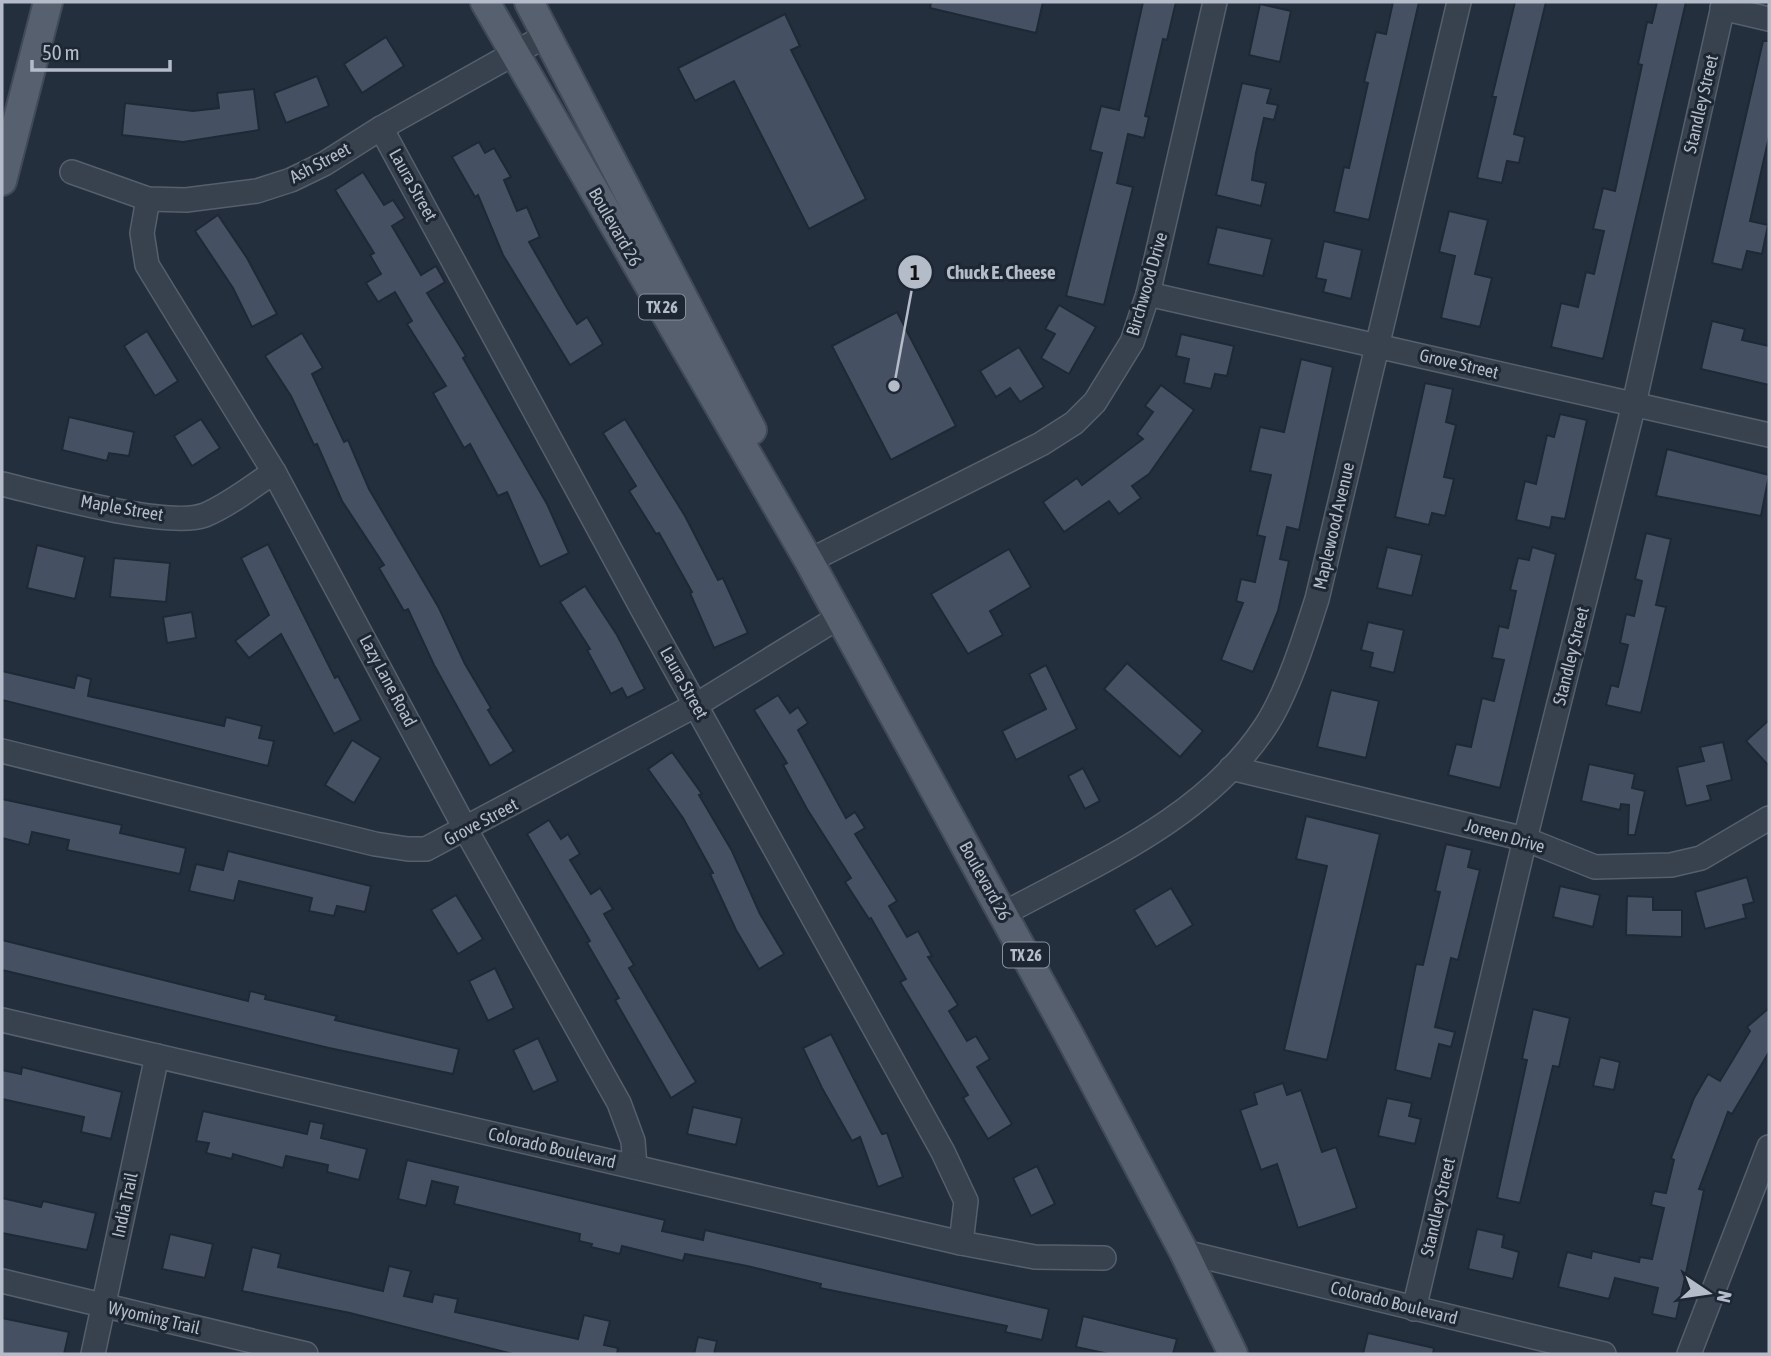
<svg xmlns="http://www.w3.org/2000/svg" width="1771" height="1356" viewBox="0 0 1771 1356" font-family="'Asap Condensed',sans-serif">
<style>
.building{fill:#455162;stroke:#1f2835;stroke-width:2}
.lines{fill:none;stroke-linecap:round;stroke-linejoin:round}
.minor-casing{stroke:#565f6c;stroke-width:26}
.major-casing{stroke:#414a57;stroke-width:32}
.minor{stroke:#38414e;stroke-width:23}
.major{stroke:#56606e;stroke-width:28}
.labels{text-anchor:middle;stroke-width:6;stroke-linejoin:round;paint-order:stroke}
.shield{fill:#1d2633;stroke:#878f9c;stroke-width:2}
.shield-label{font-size:16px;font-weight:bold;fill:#b4bcc9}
.street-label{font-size:18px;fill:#b4bcc9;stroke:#1d2633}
.leader{fill:none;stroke:#b4bcc9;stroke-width:2.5}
.callout-dot{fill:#b4bcc9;stroke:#1d2633;stroke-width:2.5}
.mark-label{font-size:21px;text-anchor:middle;font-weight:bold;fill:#111}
.callout-label{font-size:19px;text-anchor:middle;font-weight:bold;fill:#b4bcc9;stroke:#1d2633;stroke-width:6;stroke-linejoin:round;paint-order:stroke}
</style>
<rect width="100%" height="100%" fill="#242f3e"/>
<g class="building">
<polygon points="931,2 1043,2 1036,33 930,8"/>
<polygon points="1143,2 1176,2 1167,40 1163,39 1145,116 1149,117 1144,138 1128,134 1117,183 1133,187 1104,305 1066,296 1102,153 1090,150 1101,106 1119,110"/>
<polygon points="1393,2 1419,2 1369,220 1334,212 1344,167 1349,168 1368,83 1364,82 1376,32 1386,34"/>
<polygon points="1515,2 1546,2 1514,134 1525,137 1519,163 1507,161 1502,183 1477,178 1496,97 1492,97"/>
<polygon points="1657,2 1686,2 1603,359 1551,347 1561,303 1578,307 1586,272 1594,274 1604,231 1593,229 1603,188 1615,191 1642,65 1638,64 1647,22 1652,23"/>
<polygon points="1260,4 1291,11 1280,62 1249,55"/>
<polygon points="785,14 800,46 791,50 866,199 809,229 734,81 695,101 678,68"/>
<polygon points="386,37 404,66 362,93 344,64"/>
<polygon points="1763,41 1769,41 1769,137 1750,221 1768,225 1762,254 1747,251 1742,270 1712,263"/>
<polygon points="317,76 329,106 286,123 274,93"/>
<polygon points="1242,83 1271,89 1267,103 1278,105 1274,120 1264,118 1256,153 1252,180 1266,183 1261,206 1216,195"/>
<polygon points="254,89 259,130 183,142 122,135 125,103 193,111 219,108 217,93"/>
<polygon points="479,142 485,153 494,148 511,177 504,180 517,211 527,207 540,237 529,242 567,308 577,324 587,317 603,344 570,365 503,255 478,195 475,197 452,157"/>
<polygon points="363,172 384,205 393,200 405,218 392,226 421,275 436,266 445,282 427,293 466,356 463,358 547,504 569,553 540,567 507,492 498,496 470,444 464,448 433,393 446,386 407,324 412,321 395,292 378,302 366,283 381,274 370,255 374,253 335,190"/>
<polygon points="1449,211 1488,220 1475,274 1492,278 1480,327 1441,318 1455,256 1439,252"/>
<polygon points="218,215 247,258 277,314 252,327 233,288 195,231"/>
<polygon points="1217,227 1272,239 1263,276 1208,264"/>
<polygon points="1324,241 1362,250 1351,299 1323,292 1326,280 1316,278"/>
<polygon points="1059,305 1096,327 1069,374 1041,358 1055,334 1045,329"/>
<polygon points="897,312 956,426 891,460 832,346"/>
<polygon points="1712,321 1745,329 1742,340 1769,346 1769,385 1701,369"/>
<polygon points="147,331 178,381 155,396 124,346"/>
<polygon points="302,333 323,368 312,374 344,442 348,440 369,489 439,608 465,664 491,708 488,710 514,751 490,766 434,665 408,609 404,611 379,568 384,565 342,501 317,444 314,445 291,396 265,356"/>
<polygon points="1181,334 1234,346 1227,376 1215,374 1211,389 1184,383 1189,359 1176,356"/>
<polygon points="1019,347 1044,387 1020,402 1010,388 996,397 980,371"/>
<polygon points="1301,359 1333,367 1299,530 1287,527 1280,559 1289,561 1278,611 1253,672 1221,660 1243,603 1236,601 1241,579 1255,582 1265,537 1257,535 1271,475 1250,471 1260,427 1284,432"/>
<polygon points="1425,383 1453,389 1446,422 1456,425 1444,477 1454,479 1445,516 1432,513 1429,525 1395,517"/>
<polygon points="1161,385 1194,410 1149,474 1132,486 1141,498 1119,514 1109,501 1064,532 1043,502 1077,478 1082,485 1143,439 1137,434 1153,412 1145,406"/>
<polygon points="1560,414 1587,420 1565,519 1552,517 1550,528 1516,520 1525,481 1536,484 1547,435 1554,437"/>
<polygon points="69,417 134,432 129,456 109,453 107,461 62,450"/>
<polygon points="201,419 220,448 192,466 174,436"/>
<polygon points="625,419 685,516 718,580 723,578 748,633 714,648 690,593 692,592 659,533 656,534 629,491 636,486 603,433"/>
<polygon points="1667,449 1769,475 1761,516 1656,496"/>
<polygon points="1646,533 1671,539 1656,605 1666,607 1641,713 1606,705 1611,685 1618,687 1628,645 1620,643 1626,614 1634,616 1642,581 1635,579"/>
<polygon points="268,544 335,678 338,676 361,720 334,734 281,634 249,658 235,641 269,615 241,558"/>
<polygon points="37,545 85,557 75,599 27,588"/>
<polygon points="1387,547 1422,555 1412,596 1377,588"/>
<polygon points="1532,547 1556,554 1500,788 1448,775 1456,744 1471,747 1482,698 1494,701 1504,660 1492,658 1499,626 1508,628 1516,591 1510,590 1518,558 1529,560"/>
<polygon points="1009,549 1031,587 990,611 1003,635 968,654 931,594"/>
<polygon points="114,558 170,563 166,602 110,597"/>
<polygon points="585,586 617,635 645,689 627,698 622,688 611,694 587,650 590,649 560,602"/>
<polygon points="192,612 196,638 167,643 163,617"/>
<polygon points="1368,622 1404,630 1394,673 1370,667 1373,653 1361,650"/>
<polygon points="1127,663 1203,731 1180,757 1104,689"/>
<polygon points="1046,665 1077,729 1016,760 1002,731 1046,709 1029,674"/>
<polygon points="2,671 74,688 77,675 91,679 88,696 224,726 226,717 262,726 259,738 274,741 268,766 2,700"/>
<polygon points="1331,690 1379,701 1366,758 1317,747"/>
<polygon points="778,695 790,713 798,707 808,723 798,730 846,818 855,812 865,828 855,834 897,901 889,906 907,937 918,931 932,956 928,957 958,1005 949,1011 967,1041 976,1036 990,1059 977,1067 1012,1124 988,1139 963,1098 968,1095 900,982 906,979 871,918 869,919 845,882 851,878 807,809 783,765 787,763 754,710"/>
<polygon points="1769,720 1769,766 1746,741"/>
<polygon points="352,740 381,758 354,803 325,785"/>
<polygon points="1723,742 1732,780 1707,786 1711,800 1686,806 1677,767 1704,761 1700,747"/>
<polygon points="672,752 702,794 699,795 732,851 760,914 784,954 759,969 736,930 710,874 713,873 683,818 648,769"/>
<polygon points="1589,764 1635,774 1632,788 1645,791 1635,835 1628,835 1629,805 1621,804 1620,810 1581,801"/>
<polygon points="1083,768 1100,801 1085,809 1068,776"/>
<polygon points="2,799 122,825 120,833 186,848 180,874 67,850 69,840 32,832 29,845 2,838"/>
<polygon points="1306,816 1380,834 1327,1060 1284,1050 1327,866 1296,859"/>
<polygon points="549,820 561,839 568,834 580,854 570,860 591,894 600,888 613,909 604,914 634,965 629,968 696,1082 671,1098 615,1000 619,998 587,943 590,941 527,834"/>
<polygon points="1446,844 1472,850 1468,867 1480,870 1458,960 1451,958 1435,1027 1455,1032 1451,1047 1439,1044 1431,1079 1395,1070 1416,964 1423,965 1440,892 1435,891"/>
<polygon points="228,851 371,886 365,912 337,906 334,916 309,911 312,898 239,881 234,901 189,891 196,864 223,870"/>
<polygon points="1747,877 1754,902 1743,905 1746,918 1705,929 1695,892"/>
<polygon points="1560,886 1600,895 1593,927 1553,917"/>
<polygon points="1171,888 1193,925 1156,947 1134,910"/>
<polygon points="456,895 483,939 458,954 431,910"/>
<polygon points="1627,896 1653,897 1653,910 1682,910 1682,937 1626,935"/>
<polygon points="2,940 248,1001 250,991 266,995 265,999 337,1016 335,1020 459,1049 453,1074 329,1048 2,970"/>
<polygon points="495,968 514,1008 488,1021 469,981"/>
<polygon points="1769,1008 1769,1052 1732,1114 1728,1112 1699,1189 1704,1190 1676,1319 1652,1314 1658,1288 1615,1278 1609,1299 1558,1287 1567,1252 1591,1258 1592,1251 1639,1262 1640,1257 1652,1259 1664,1208 1651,1205 1654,1191 1666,1193 1674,1160 1671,1158 1694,1098 1708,1074 1720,1081 1750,1031 1747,1027"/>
<polygon points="1533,1009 1570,1018 1559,1067 1553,1066 1520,1203 1497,1198 1527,1060 1522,1059"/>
<polygon points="831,1034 882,1134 887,1133 903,1177 878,1187 860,1137 852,1141 822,1088 803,1048"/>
<polygon points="538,1038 558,1081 533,1092 513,1050"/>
<polygon points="1600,1057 1620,1062 1614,1090 1593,1086"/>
<polygon points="22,1067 122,1092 111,1139 81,1132 84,1117 2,1099 2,1070 21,1074"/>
<polygon points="1283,1083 1287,1095 1301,1090 1322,1152 1336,1147 1357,1208 1298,1228 1277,1164 1261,1170 1240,1110 1257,1104 1254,1093"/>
<polygon points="1387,1098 1412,1103 1409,1116 1421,1119 1415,1144 1378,1136"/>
<polygon points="693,1107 742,1118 736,1145 687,1134"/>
<polygon points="203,1111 307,1134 310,1121 324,1124 321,1138 367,1149 359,1180 327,1172 328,1165 286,1156 283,1168 233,1154 232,1159 206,1153 209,1143 196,1141"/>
<polygon points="407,1160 665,1220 662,1231 703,1240 705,1230 1049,1309 1042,1340 1005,1332 1007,1326 820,1288 821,1284 747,1266 685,1254 683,1261 622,1246 620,1254 591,1247 592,1244 579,1241 580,1234 454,1204 458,1187 432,1181 426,1206 398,1199"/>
<polygon points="1037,1166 1055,1204 1031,1216 1013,1178"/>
<polygon points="2,1198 41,1207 43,1201 96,1213 87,1250 2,1233"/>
<polygon points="1477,1229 1504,1235 1502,1247 1519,1252 1513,1279 1468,1269"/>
<polygon points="170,1234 213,1244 205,1278 162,1269"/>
<polygon points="252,1247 281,1254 278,1267 383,1291 389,1266 411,1271 404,1296 432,1302 434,1294 458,1299 455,1312 578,1339 584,1315 610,1321 604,1345 618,1348 617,1354 513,1354 350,1313 242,1291"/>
<polygon points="1083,1316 1177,1339 1173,1354 1109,1354 1076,1347"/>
<polygon points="2,1318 69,1332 64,1354 2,1354"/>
<polygon points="1368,1333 1434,1348 1433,1354 1363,1354"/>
<polygon points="698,1337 717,1341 714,1354 694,1354"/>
</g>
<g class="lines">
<g class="minor-casing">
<g id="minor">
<polyline points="1722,8 1769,19"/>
<polyline points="381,128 645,614 943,1152 966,1201 961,1243"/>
<polyline points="72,172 148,199 186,200 257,191 291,180 324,164 381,128 547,35"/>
<polyline points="148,199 142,233 147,265 274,472 466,830 619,1103 633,1141 635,1167"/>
<polyline points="1148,294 1769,435"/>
<path d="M2 484C44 494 168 529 205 515 229 505 253 486 274 472"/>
<polyline points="809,561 1041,444 1074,423 1095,402 1132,342 1148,294 1215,2"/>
<polyline points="2,751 375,844 408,849 426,849 696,705 839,617"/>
<polyline points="1231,768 1525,839 1595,867 1671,865 1701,858 1769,818"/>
<path d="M1003 914C1097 863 1204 819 1265 727 1287 694 1305 637 1317 599L1459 2"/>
<polyline points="2,1020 961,1243 1035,1257 1104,1258"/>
<polyline points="1184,1252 1604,1354"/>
<polyline points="2,1281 306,1354"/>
<polyline points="1414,1309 1525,839 1634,404 1724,2"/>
<polyline points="93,1354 157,1056"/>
<polyline points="1689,1354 1769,1147"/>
</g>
</g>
<g class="major-casing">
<g id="major">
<polyline points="485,2 809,561 1068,1033 1184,1252 1233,1354"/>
<polyline points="529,2 752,430"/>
<polyline points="2,181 48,2"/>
</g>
</g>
<use href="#minor" class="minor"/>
<use href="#major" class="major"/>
</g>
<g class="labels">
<g class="shield">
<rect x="639" y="294.5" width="46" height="25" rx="5"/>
<rect x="1003" y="942.5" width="46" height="25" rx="5"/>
</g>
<g class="shield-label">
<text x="662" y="313">TX 26</text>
<text x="1026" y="961">TX 26</text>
</g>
<g class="street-label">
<text transform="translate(1701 104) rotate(-77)" y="6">Standley Street</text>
<text transform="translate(320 163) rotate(-28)" y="6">Ash Street</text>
<text transform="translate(413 185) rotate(61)" y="6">Laura Street</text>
<text transform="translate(615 227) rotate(60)" y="6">Boulevard 26</text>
<text transform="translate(1147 284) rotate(-74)" y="6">Birchwood Drive</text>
<text transform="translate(1459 364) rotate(13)" y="6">Grove Street</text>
<text transform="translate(122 508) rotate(10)" y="6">Maple Street</text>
<text transform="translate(1334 526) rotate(-77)" y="6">Maplewood Avenue</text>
<text transform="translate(1571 656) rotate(-76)" y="6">Standley Street</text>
<text transform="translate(388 681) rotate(62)" y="6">Lazy Lane Road</text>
<text transform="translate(684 683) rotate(61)" y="6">Laura Street</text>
<text transform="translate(481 822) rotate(-28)" y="6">Grove Street</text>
<text transform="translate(1505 836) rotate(16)" y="6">Joreen Drive</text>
<text transform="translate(985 881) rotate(61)" y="6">Boulevard 26</text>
<text transform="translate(552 1148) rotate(13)" y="6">Colorado Boulevard</text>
<text transform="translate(125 1205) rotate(-78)" y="6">India Trail</text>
<text transform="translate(1438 1207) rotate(-77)" y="6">Standley Street</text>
<text transform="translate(1394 1303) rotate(14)" y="6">Colorado Boulevard</text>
<text transform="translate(154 1318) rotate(13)" y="6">Wyoming Trail</text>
</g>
</g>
<path class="leader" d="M894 386L915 272"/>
<g class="callout-dot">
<circle cx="894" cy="386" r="7"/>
<circle cx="915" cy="272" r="18"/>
</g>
<g class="mark-label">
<text x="915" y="280">1</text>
</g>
<g class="callout-label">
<text x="1001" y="279">Chuck E. Cheese</text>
</g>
<rect width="1771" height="1356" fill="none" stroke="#b4bcc9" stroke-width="7"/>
<g transform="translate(1708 1293) rotate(103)" stroke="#1d2633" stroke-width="5" paint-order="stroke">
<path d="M0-5L12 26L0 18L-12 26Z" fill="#b4bcc9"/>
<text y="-10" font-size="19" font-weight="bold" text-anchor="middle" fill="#b4bcc9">N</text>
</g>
<path d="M32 60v10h138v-10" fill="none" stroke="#b4bcc9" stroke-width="3.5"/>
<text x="42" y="60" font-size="21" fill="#b4bcc9" stroke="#1d2633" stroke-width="5" paint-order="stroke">50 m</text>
</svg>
